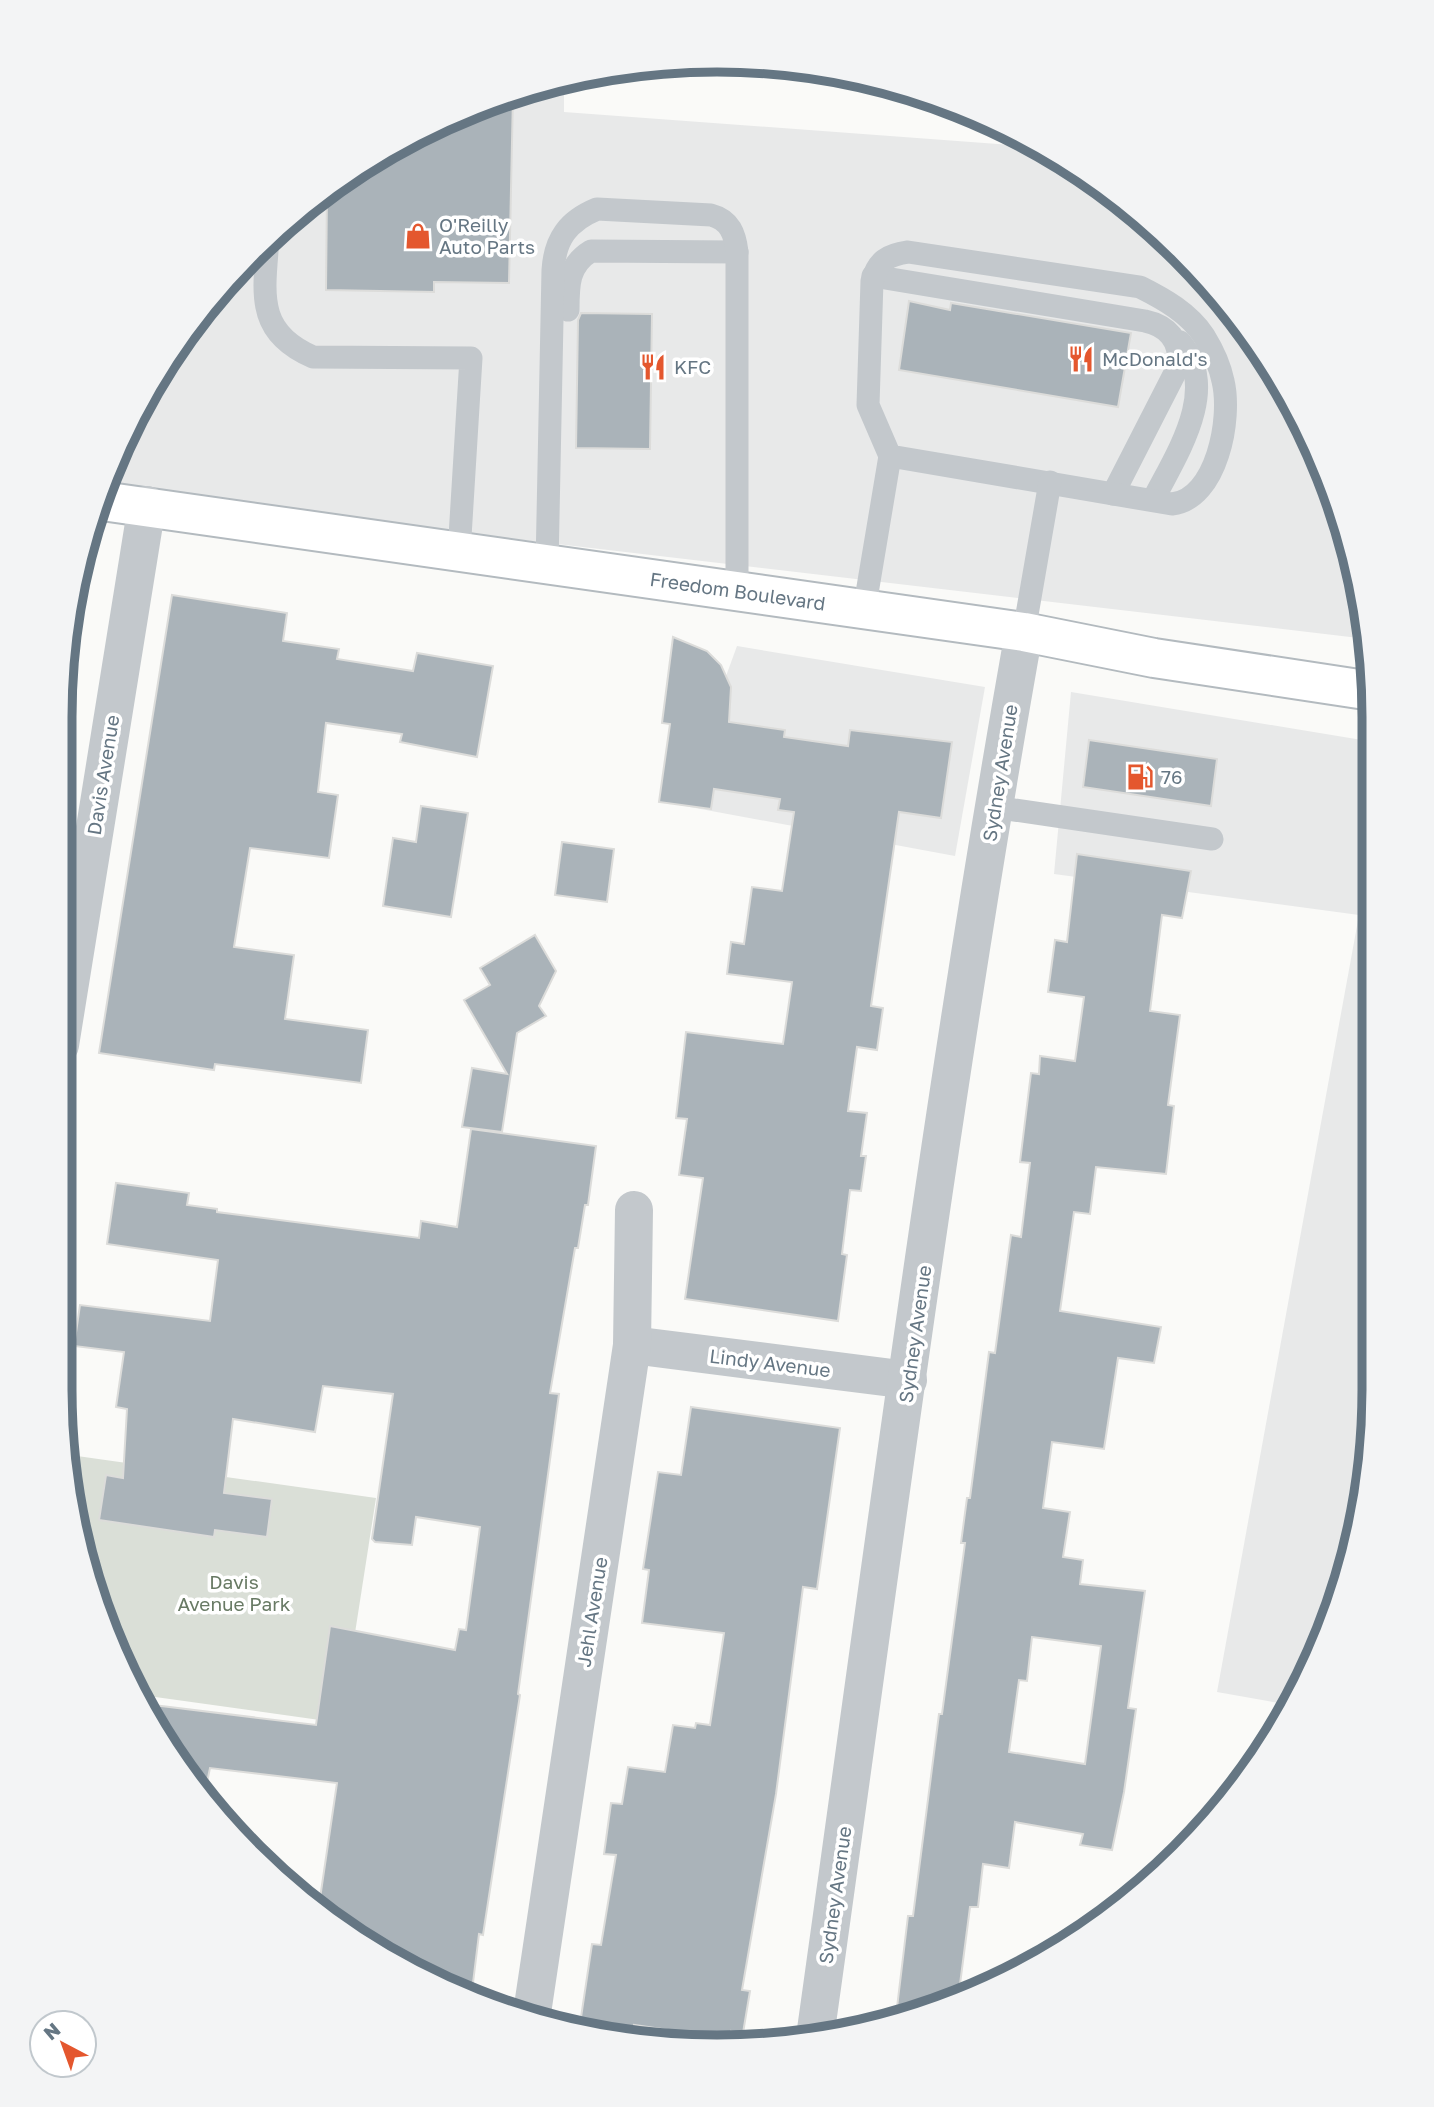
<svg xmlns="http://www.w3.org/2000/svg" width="1434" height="2107" viewBox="0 0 1434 2107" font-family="'Golos Text',sans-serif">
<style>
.built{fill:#e8e9e9}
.green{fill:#dadfd7}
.building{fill:#aab3b9;stroke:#dcdcda;stroke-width:2;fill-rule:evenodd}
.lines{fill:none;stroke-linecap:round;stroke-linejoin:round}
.secondary-casing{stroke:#b3babf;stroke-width:42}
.service{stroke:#c3c8cc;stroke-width:23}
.minor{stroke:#c3c8cc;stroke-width:38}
.secondary{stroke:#fff;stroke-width:38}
.labels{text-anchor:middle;stroke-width:7;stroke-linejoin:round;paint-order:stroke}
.poi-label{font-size:19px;fill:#657683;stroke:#fff;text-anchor:start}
.street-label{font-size:19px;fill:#657683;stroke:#fff}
.park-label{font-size:19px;fill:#687a64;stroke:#fff}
.rim{fill:none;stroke:#657683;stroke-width:9}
</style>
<rect width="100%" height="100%" fill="#fafaf8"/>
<g class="built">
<polygon points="564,80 564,112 1039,147 1082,170 1182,252 1263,351 1324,465 1362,588 1367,639 106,491 127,426 252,252 351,171 465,110"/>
<polygon points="86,549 92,550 60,796 60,717 72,589"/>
<polygon points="737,646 985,687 955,856 679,805"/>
<polygon points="1071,692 1374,742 1374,1390 1362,1518 1307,1681 1290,1705 1217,1692 1359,915 1054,874"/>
</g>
<polygon class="green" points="70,1455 376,1498 341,1723 141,1695 94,1601"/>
<g class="building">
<polygon points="513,95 509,283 434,282 434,292 326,290 327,190 351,171 465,110"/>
<polygon points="909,301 950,310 951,303 1131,333 1118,407 899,370"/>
<polygon points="581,313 652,314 650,449 576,448 578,320"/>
<polygon points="172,595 287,613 283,641 339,649 337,659 413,671 417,653 493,666 477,757 400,742 402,734 326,723 318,792 338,795 329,858 250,848 234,947 294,955 285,1019 368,1030 361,1083 215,1064 214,1070 99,1053"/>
<polygon points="673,637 707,651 721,665 731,687 729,722 785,730 784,737 848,746 850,730 952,742 941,818 899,812 871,1006 883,1008 877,1050 857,1047 848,1111 867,1113 861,1156 866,1156 861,1191 850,1190 842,1254 847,1255 838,1321 685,1299 703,1178 679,1175 687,1119 676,1118 686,1032 783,1044 792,982 727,974 731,942 744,944 752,887 782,891 794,812 778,810 780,799 714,789 711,809 659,802 670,724 662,723"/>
<polygon points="1089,740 1217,759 1211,806 1083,787"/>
<polygon points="421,806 468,813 451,917 383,906 393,838 416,842"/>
<polygon points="562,842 614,849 607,902 555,895"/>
<path d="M1077 854 1191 871 1182 918 1162 915 1150 1011 1180 1015 1168 1105 1174 1106 1166 1174 1096 1167 1090 1214 1074 1212 1060 1311 1161 1327 1154 1363 1118 1358 1104 1449 1052 1442 1043 1508 1070 1512 1063 1557 1083 1560 1080 1584 1145 1591 1128 1708 1136 1709 1124 1792 1112 1850 1080 1845 1083 1834 1015 1822 1009 1868 983 1864 978 1907H970L959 1992 896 2016 908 1916H913L939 1714H942L965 1543H961L967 1498H970L989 1352 995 1353 1011 1235 1021 1237 1030 1163 1020 1162 1031 1073 1039 1074 1040 1056 1075 1061 1084 997 1048 992 1055 940 1067 942ZM1032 1637 1101 1646 1085 1764 1009 1752 1019 1680 1027 1681Z"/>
<polygon points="535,935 556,971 539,1006 546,1016 517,1033 502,1132 462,1127 472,1068 507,1074 464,1000 490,985 480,968"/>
<polygon points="471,1129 596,1146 588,1205 585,1205 578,1248 575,1248 550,1393 559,1394 518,1694 520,1695 483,1935 479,1934 471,1999 318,1912 337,1783 210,1768 205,1792 171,1756 145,1704 316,1725 330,1626 455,1650 459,1629 466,1630 480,1527 416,1517 412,1545 375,1542 372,1539 393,1394 323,1386 315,1432 233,1419 224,1493 272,1499 267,1537 215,1530 214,1537 99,1520 106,1475 123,1478 127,1409 116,1407 124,1352 74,1346 80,1305 210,1321 218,1260 107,1244 116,1183 189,1193 187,1205 217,1209 217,1212 419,1238 421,1221 457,1227"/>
<polygon points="691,1407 840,1428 817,1589 803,1587 776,1794 742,1990 750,1991 743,2033 731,2031 729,2039 634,2025 632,2036 580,2024 592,1944 601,1945 616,1855 604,1854 611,1803 622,1804 628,1767 665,1772 673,1725 695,1728 696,1723 710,1725 724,1633 642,1623 649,1570 643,1569 658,1472 681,1475"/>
</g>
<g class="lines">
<g class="secondary-casing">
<g id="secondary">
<path id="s1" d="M102 501 1024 632 1154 658 1372 691"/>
</g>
</g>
<g class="service">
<path d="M268 239C264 293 255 332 313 357L471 358 459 553"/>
<path d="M873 276 1145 321C1168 326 1180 340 1179 365L1113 494"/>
<path d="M568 310C568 285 568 265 591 251L737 252"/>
<path d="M1153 500C1176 455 1221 389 1180 342"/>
<path d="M547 566 553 270C555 239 568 221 597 209L711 215C730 220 735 234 737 252V593"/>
<path d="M864 611 890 456 868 405 872 281C878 261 887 255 908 252L1140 287C1164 299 1189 313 1204 336 1212 349 1220 366 1223 381 1232 418 1217 499 1172 504L890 456"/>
<polyline points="1024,632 1050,482"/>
<polyline points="994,807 1212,839"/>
</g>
<g class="minor">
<polyline points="60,1045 147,505"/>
<polyline points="632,1345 908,1380"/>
<polyline points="532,2013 632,1345 634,1210"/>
<path d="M815 2037C881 1568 941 1098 1024 632"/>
</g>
<use href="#secondary" class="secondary"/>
</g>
<defs>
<g id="shop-bare" transform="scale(2.1)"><path d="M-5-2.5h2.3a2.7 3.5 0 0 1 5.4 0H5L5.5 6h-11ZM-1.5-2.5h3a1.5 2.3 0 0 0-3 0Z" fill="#e4572e" stroke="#fff" stroke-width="2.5" paint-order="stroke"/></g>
<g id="restaurant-bare" transform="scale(2.1)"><path d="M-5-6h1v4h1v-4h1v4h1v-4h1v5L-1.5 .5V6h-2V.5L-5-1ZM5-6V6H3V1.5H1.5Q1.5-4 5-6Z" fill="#e4572e" stroke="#fff" stroke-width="2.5" paint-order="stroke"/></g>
<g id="fuel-bare" transform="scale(2.1)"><path d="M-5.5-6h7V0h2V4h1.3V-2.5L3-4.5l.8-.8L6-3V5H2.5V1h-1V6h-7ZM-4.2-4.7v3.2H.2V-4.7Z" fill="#e4572e" stroke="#fff" stroke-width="2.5" paint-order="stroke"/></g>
</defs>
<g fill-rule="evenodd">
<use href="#shop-bare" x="418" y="236"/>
<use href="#restaurant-bare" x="1081" y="359"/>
<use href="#restaurant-bare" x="653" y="367"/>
<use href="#fuel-bare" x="1140" y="777"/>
</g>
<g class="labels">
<g class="poi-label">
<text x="439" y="232">O'Reilly<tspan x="439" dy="22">Auto Parts</tspan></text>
<text x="1102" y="366">McDonald's</text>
<text x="674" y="374">KFC</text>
<text x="1161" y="784">76</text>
</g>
<g class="street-label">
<text dy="7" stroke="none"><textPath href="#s1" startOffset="642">Freedom Boulevard</textPath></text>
<text transform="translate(1000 773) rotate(-81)" y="7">Sydney Avenue</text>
<text transform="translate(103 775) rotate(-81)" y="7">Davis Avenue</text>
<text transform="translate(915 1334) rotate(-82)" y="7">Sydney Avenue</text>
<text transform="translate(770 1363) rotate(7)" y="7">Lindy Avenue</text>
<text transform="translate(592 1612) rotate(-81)" y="7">Jehl Avenue</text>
<text transform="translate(835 1895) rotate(-82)" y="7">Sydney Avenue</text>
</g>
<g class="park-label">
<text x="234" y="1589">Davis<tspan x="234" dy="22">Avenue Park</tspan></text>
</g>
</g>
<path d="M0 0H1434V2107H0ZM717 72H717A645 645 0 0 1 1362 717V1390A645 645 0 0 1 717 2035H717A645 645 0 0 1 72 1390V717A645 645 0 0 1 717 72Z" fill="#f3f4f5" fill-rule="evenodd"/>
<path class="rim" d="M717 72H717A645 645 0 0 1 1362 717V1390A645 645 0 0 1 717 2035H717A645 645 0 0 1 72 1390V717A645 645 0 0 1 717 72Z"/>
<g transform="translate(63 2044) rotate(319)"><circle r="33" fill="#ffffff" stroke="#c1c8cd" stroke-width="2"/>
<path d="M0-5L12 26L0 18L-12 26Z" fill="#e4572e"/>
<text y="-10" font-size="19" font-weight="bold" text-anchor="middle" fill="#657683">N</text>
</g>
</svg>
